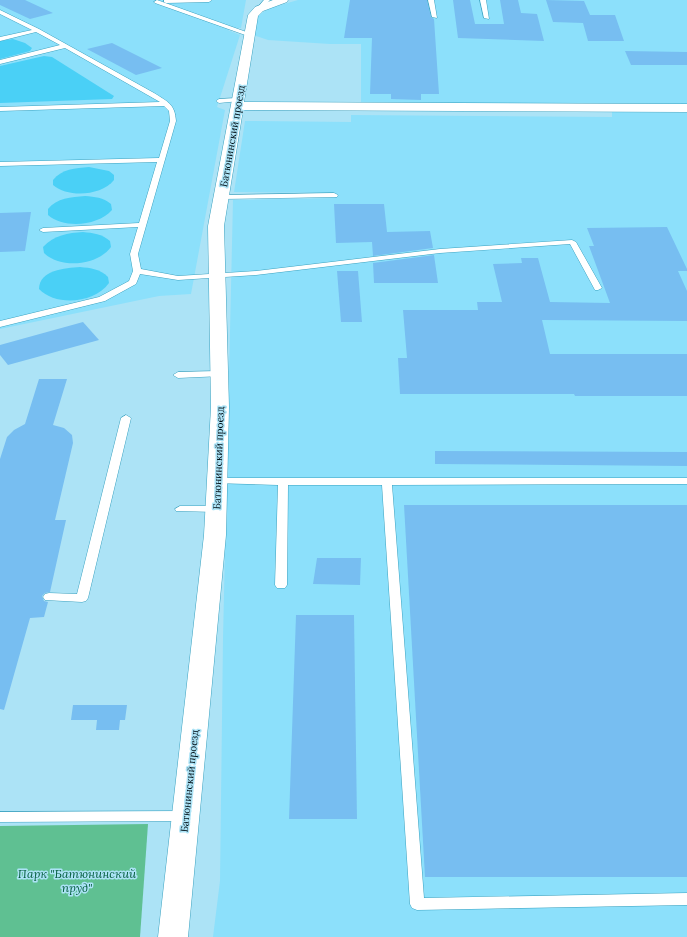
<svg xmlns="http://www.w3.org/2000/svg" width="687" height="937" viewBox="0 0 687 937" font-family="Lora,serif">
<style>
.built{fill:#8ce0fb}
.green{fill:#5fc092}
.water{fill:#4ad0f6}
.building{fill:#77bef1}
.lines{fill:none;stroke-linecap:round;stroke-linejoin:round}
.service-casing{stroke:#3ba2c0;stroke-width:1}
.minor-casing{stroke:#3ba2c0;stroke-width:1}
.service{fill:#fff;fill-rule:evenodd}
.minor{fill:#fff;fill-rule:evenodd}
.labels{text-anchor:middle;stroke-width:3;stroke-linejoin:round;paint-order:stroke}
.street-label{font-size:10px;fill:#000e15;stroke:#ace3f6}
.near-park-label{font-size:12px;font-style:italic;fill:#035d3d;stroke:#ace3f6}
</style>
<rect width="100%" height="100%" fill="#ace3f6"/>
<g class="built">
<polygon points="0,0 246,0 241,28 236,28 228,30 240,35 217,107 225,110 191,294 159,296 0,329"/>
<polygon points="298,0 687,0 687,105 361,104 361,44 330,44 268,40 253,35 258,15 270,8"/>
<polygon points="612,112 687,113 687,937 213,937 220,881 223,638 233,200 335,198 334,193 234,192 245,121 351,122 351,115 612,117"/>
</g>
<polygon class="green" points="148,824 140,937 0,937 0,826"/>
<g class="water">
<polygon points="13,39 25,43 32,48 30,51 0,59 0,41"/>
<polygon points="44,56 52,57 114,96 112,99 0,103 0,66"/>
<path d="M89 167 109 171 114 175V180C101 196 68 198 53 185V180C62 169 75 168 89 167Z"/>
<path d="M85 196C95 197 103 197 111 204L112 210C98 226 64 229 48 215V209C57 198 71 197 85 196Z"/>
<path d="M83 232C93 233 102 234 110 241L111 247C97 266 60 269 44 253L43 247C54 235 68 233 83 232Z"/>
<path d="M80 267C91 268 100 269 108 277L109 283C95 303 56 307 39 289 39 270 65 268 80 267Z"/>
</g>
<g class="building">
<polygon points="0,0 25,0 53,13 30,19 0,5"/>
<polygon points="350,0 427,0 431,17 434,19 439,94 421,94 421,100 391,99 391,94 370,94 372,38 344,38"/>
<polygon points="453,0 470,0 475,24 504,24 500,0 518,0 521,13 537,14 544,41 458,38"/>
<polygon points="546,0 584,1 590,15 615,15 624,41 588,41 583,23 553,22"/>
<polygon points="112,43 162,68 136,75 87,49"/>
<polygon points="625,51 687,52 687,65 631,65"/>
<polygon points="334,204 384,204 387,232 430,231 433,248 373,256 372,242 336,243"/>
<polygon points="31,212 25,251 0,252 0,213"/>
<polygon points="667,227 687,269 687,271 678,271 687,291 687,321 542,320 550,354 687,354 687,396 575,396 574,394 400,394 398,358 407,358 403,310 478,310 477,302 502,302 493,264 522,263 521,258 538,258 550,302 610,303 589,246 594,246 587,228"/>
<polygon points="434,255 438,283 374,283 373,263"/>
<polygon points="337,271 358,271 362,322 341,322"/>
<polygon points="83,322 99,340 8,365 0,355 0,345"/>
<polygon points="39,379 67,379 53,425 64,428 72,435 73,443 55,520 66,520 50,592 45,593 42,596 44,601 48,602 44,617 30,618 4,710 0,709 0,459 7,437 14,430 25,424"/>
<polygon points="435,451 687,452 687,466 435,464"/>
<polygon points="404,505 687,505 687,877 425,877"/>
<polygon points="317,558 361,558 360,585 313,584"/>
<polygon points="296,615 354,615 357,819 289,819"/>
<polygon points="73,705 127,705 125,720 120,720 119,730 96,730 97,720 71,720"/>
</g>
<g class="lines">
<g class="service-casing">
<g id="service">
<polygon points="157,0 252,34 253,35 248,36 155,3 154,2"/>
<polygon points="164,0 212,0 209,2 166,3 164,2"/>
<polygon points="264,0 270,0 261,10 257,10 257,8"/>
<polygon points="428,0 434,0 437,18 432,17"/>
<polygon points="480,0 486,0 489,19 484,18"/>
<path d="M0 10 39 29 154 93C168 102 175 104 176 121L138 254 141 269 178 276 256 271 440 249 572 240 576 242 602 288 598 290H595L570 244 440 253 256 275 178 280 140 274 136 284 105 301 0 327V321L99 297 129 281 133 271 130 254 138 227 43 232 39 230 43 228 139 223 157 162 0 166V162L159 158 170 121 169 111 164 106 0 111V107L160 102 65 48 0 64V60L60 45 36 32 0 41V37L32 30 0 14Z"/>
<polygon points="238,98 241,100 240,101 219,103 216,101 219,99"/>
<polygon points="334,193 338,195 337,197 221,199 217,197 221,195"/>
<polygon points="219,371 222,372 224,374 222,376 178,378 173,375 178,372"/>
<polygon points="126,415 131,418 88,598 86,601 82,602 45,600 43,597 45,594 49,593 77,594 121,418"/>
<polygon points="217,478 687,478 687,484 392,485 424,898 687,893 687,905 417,910 412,908 410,904 382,485 288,485 287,585 285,588 277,588 275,585 278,485 213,483 212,481"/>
<polygon points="180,506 216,506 221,509 216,512 176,511 175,509"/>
<polygon points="184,811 189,812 191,816 189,820 184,821 0,822 0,812"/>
</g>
</g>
<g class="minor-casing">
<polygon id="minor" points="273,0 288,0 287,2 263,11 258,16 244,102 687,104 687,112 243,110 224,226 229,407 226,535 188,937 158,937 204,535 211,407 208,226 248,15 255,7"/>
</g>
<use href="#service" class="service"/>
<use href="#minor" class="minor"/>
</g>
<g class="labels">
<g class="street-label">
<text transform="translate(232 136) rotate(-80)" y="4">Батюнинский проезд</text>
<text transform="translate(218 458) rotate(-88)" y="4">Батюнинский проезд</text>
<text transform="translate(189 781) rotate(-84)" y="4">Батюнинский проезд</text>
</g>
<g class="near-park-label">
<text x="77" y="878">Парк "Батюнинский<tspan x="77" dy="14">пруд"</tspan></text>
</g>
</g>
</svg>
